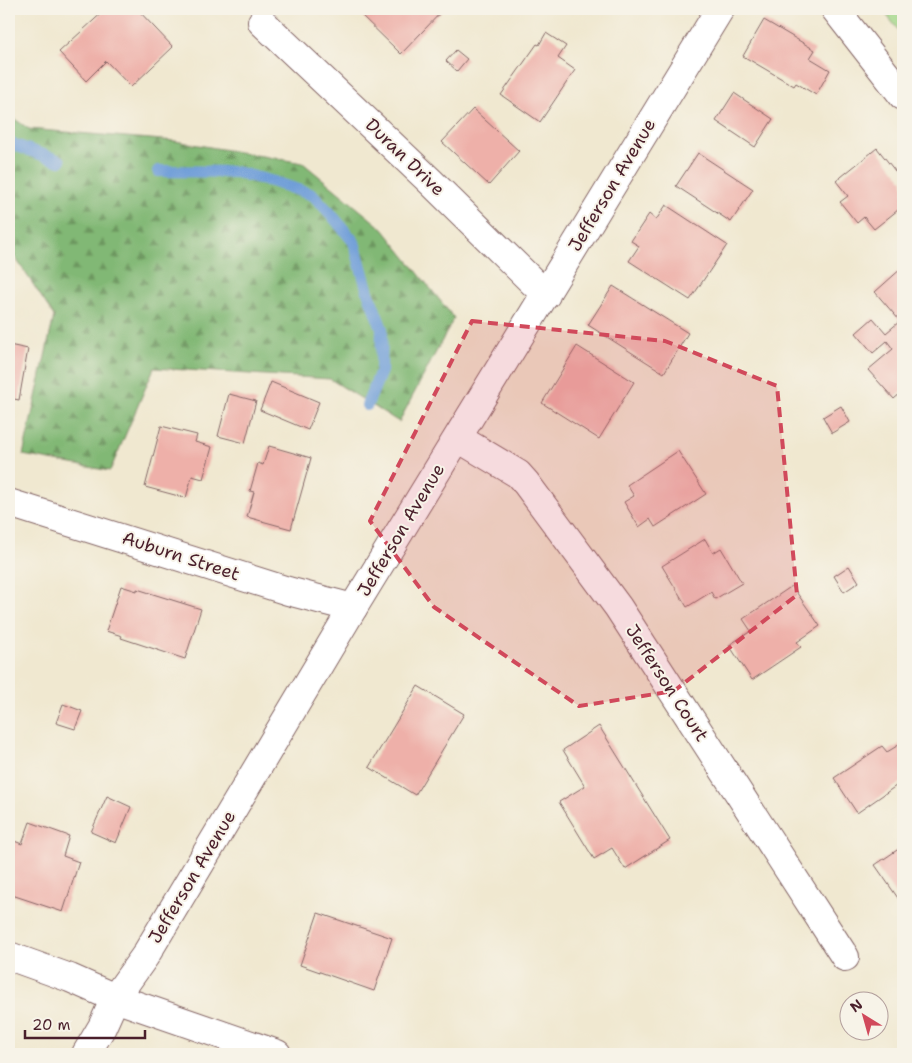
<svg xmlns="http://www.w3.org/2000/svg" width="912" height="1063" viewBox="0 0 912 1063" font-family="'Shantell Sans',sans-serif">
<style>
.green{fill:#a2d788;stroke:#767b5a}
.forest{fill:url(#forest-firs);stroke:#666c50}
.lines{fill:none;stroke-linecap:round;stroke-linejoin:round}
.stream{stroke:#709ed8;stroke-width:12}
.building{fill:#eeb0a9}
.minor-casing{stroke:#846565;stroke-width:30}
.minor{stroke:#fff;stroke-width:28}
.marked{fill:#d1495b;fill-opacity:0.2;stroke:#d1495b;stroke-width:4;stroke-dasharray:10 6;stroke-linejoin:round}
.labels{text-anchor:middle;stroke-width:4;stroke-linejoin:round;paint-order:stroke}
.street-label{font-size:18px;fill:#4a1f2b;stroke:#f7f3e8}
</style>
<defs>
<pattern id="forest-firs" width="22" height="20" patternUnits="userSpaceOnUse" patternTransform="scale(1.25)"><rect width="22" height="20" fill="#81b874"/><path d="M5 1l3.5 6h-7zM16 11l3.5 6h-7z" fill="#6c955f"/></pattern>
</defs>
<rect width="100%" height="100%" fill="#f7f3e8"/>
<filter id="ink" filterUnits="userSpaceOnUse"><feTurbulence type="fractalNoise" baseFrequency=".02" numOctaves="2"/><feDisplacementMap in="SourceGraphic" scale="10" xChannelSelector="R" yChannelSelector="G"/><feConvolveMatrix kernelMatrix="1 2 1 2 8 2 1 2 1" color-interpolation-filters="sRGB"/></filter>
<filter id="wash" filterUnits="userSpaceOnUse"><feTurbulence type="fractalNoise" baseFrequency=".0096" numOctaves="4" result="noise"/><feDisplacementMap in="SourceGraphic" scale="20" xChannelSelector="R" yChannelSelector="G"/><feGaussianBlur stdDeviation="1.12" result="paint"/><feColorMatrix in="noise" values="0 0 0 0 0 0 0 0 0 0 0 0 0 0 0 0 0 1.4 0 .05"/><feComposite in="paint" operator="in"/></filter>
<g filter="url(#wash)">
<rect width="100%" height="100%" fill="#f0e8d0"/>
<polygon class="green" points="882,9 903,9 903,36"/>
<polygon class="forest" points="9,115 29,129 175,141 303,163 383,229 454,318 399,422 330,379 154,368 110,471 23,455 54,316 9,248"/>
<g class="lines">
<g class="stream">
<polyline points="9,143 60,161"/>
<polyline points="158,171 236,172 274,182 313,195 330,213 354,242 368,292 382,329 381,371 367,405"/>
</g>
</g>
<g id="blocks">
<g class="building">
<polygon points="106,9 137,9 173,47 131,87 106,61 86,81 59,52"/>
<polygon points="355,9 444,9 401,54"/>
<polygon points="764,20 815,50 810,58 830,70 816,95 796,83 794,86 743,56"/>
<polygon points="546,33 566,46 558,58 575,70 540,122 501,95 537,44 539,45"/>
<polygon points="456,50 467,59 457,71 446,61"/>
<polygon points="734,93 773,119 755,147 716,121"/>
<polygon points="473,109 519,151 489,185 442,142"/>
<polygon points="877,148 903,181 903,206 874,229 864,217 857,223 840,202 848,196 836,181"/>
<polygon points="698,153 753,189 731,222 676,186"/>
<polygon points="666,205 727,245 690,300 629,261 639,246 631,241 649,214 656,220"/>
<polygon points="903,267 903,391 894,399 868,370 893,349 887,341 873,353 856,333 873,318 886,333 900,321 875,292"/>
<polygon points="613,286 688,333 664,373 588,325"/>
<polygon points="9,345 28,349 19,400 9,398"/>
<polygon points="577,346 634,382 599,439 542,403"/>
<polygon points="271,382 319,402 308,430 260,410"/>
<polygon points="229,394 256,401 245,443 218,436"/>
<polygon points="841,406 850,422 832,433 823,417"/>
<polygon points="161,426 197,435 195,442 212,447 203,479 192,476 186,498 145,487"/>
<polygon points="269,446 311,458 291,529 247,517 254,492 250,491 258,463 263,465"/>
<polygon points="678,451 706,494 655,527 650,519 639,527 624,502 634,496 627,485"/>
<polygon points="705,539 713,553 721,548 742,583 715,599 711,592 687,607 662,566"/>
<polygon points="849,566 859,582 844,592 834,576"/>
<polygon points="121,586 137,591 137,589 201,609 185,659 121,638 122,636 106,631"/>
<polygon points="792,586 820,626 797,642 801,647 752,680 729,645 751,631 743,619"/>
<polygon points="418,686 464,714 415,795 369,767"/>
<polygon points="63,704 82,711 75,729 56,723"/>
<polygon points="599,726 670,840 625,869 612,848 594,859 559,802 585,786 563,750"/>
<polygon points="902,743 903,745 903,772 901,773 903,781 857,813 834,778 882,746 887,752"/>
<polygon points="107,796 131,807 116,843 91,832"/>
<polygon points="30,822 69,836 63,856 79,862 63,912 9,894 9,839 22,844"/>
<polygon points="903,846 903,899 900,901 875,865"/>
<polygon points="318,913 392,938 374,991 300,965"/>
</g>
</g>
</g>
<g filter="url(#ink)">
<use href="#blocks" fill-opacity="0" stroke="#846565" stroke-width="1"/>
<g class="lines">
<g class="minor-casing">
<g id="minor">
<polyline points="835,9 903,96"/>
<polyline points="262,22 431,182 546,295"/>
<polyline points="458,438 518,474 526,483 618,607 845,957"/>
<polyline points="9,503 288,591 353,608"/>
<polyline points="9,956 70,978 115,998 277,1054"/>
<polyline points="86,1054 102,1027 115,998 145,956 353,608 720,9"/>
</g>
</g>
<use href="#minor" class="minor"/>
</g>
</g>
<path class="marked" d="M472 321 665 341 777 386 797 595 674 691 579 706 434 607 370 521Z"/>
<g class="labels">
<g class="street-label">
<text transform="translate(405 157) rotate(44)" y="6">Duran Drive</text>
<text transform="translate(612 185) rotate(-59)" y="6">Jefferson Avenue</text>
<text transform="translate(401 530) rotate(-59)" y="6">Jefferson Avenue</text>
<text transform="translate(181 556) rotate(18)" y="6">Auburn Street</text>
<text transform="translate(667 683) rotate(57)" y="6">Jefferson Court</text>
<text transform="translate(192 877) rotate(-59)" y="6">Jefferson Avenue</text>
</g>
</g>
<rect width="912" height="1063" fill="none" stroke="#f7f3e8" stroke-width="30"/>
<g transform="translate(864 1016) rotate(323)"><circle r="24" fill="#f7f3e8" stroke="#b29e9c"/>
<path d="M0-4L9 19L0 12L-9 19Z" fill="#d1495b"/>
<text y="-8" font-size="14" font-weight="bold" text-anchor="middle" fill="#4a1f2b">N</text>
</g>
<path d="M25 1030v8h120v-8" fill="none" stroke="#4a1f2b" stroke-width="2.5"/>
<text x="32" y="1030" font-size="15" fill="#4a1f2b" stroke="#f7f3e8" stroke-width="4" paint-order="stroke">20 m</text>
</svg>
